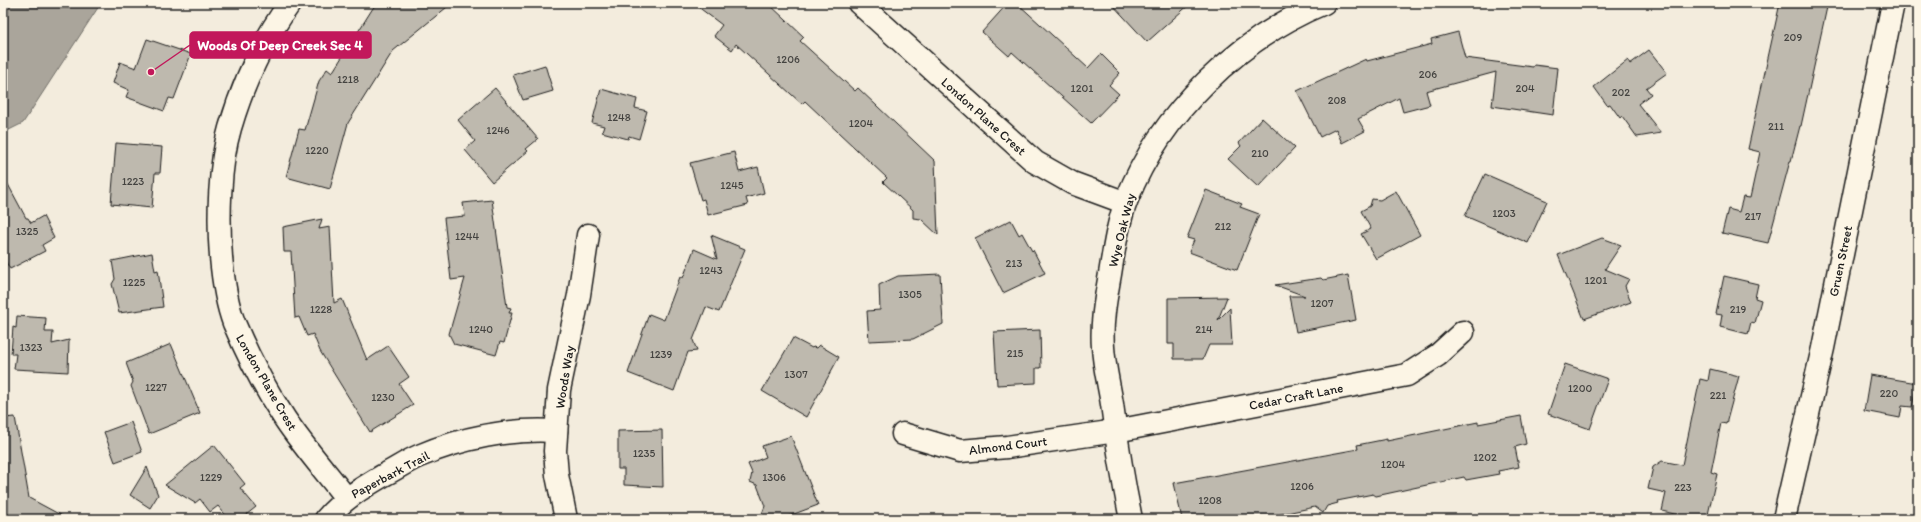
<svg xmlns="http://www.w3.org/2000/svg" width="1921" height="522" viewBox="0 0 1921 522" font-family="Itim,sans-serif">
<style>
.water{fill:#aaa59b;stroke:#716e68}
.building{fill:#beb9ae;stroke:#1c1c1c}
.lines{fill:none;stroke-linecap:round;stroke-linejoin:round}
.minor-casing{stroke:#1c1c1c;stroke-width:25}
.minor{stroke:#fcf5e5;stroke-width:22}
.labels{text-anchor:middle;stroke-width:4;stroke-linejoin:round;paint-order:stroke}
.number-label{font-size:11px;fill:#444340}
.street-label{font-size:13px;fill:#1c1c1c;stroke:#fcf5e5}
.leader{fill:none;stroke:#c2185b;stroke-width:1.5}
.callout-dot{fill:#c2185b;stroke:#fcf5e5;stroke-width:1.5}
.callout{fill:#c2185b;stroke:#c2185b;stroke-width:1.5}
.callout-label{font-size:14px;text-anchor:middle;font-weight:bold;fill:#fff}
</style>
<rect width="100%" height="100%" fill="#f3ecdd"/>
<filter id="ink" filterUnits="userSpaceOnUse"><feTurbulence type="fractalNoise" baseFrequency=".025" numOctaves="2"/><feDisplacementMap in="SourceGraphic" scale="8" xChannelSelector="R" yChannelSelector="G"/><feConvolveMatrix kernelMatrix="1 2 1 2 8 2 1 2 1" color-interpolation-filters="sRGB"/></filter>
<g filter="url(#ink)">
<polygon class="water" points="3,3 101,3 23,123 3,133"/>
<g class="building">
<polygon points="378,3 452,3 393,51 348,123 330,189 286,177 299,129 305,130 319,81 327,69 332,73 373,8"/>
<polygon points="693,3 768,3 804,37 800,41 855,91 858,88 935,161 938,235 921,219 913,218 913,210 883,182 887,178 805,101 802,104 736,44 732,50 714,36 722,25"/>
<polygon points="1008,3 1017,3 1088,68 1101,54 1120,73 1109,85 1119,94 1091,123 1012,52 1009,56 982,32"/>
<polygon points="1111,3 1191,3 1147,42"/>
<polygon points="1780,3 1810,3 1827,7 1801,126 1800,126 1791,161 1790,161 1768,243 1722,233 1728,209 1739,212 1743,197 1750,198 1760,152 1748,149"/>
<polygon points="1458,32 1465,58 1533,67 1534,65 1558,68 1553,115 1492,106 1496,72 1426,91 1430,105 1403,112 1399,98 1358,119 1365,131 1342,143 1336,129 1320,137 1297,91 1366,59 1367,61 1432,44 1431,39"/>
<polygon points="147,39 191,54 174,99 169,98 164,111 126,97 129,90 113,83 120,62 136,68"/>
<polygon points="1649,50 1667,73 1646,88 1651,94 1638,104 1661,133 1637,137 1622,116 1620,118 1610,104 1607,105 1594,87 1628,60 1630,64"/>
<polygon points="545,65 553,91 523,100 513,75"/>
<polygon points="495,88 538,139 526,149 528,151 492,182 465,150 475,141 458,120"/>
<polygon points="601,89 637,99 635,108 647,111 639,139 629,136 628,139 602,132 604,126 592,123"/>
<polygon points="1262,118 1295,148 1258,187 1228,159 1241,146 1239,143"/>
<polygon points="116,143 162,147 160,173 155,173 152,208 111,204"/>
<polygon points="734,152 739,172 758,167 764,193 746,198 748,205 708,215 704,199 701,200 690,163"/>
<polygon points="1485,174 1547,201 1528,243 1465,216"/>
<polygon points="3,175 26,218 28,218 31,223 43,216 54,238 42,245 45,251 10,269 3,257"/>
<polygon points="1206,190 1242,204 1240,207 1259,214 1237,270 1189,252 1194,240 1187,238"/>
<polygon points="1396,191 1420,235 1376,259 1361,234 1371,229 1361,211 1370,206 1372,199 1380,200"/>
<polygon points="492,200 507,307 511,308 509,313 512,313 504,343 500,342 496,355 454,344 449,334 465,278 451,280 444,218 465,216 463,203"/>
<polygon points="322,219 319,229 330,227 334,303 342,299 367,360 388,346 409,377 399,384 413,405 370,432 320,351 313,334 307,336 299,317 295,318 291,252 284,252 283,227"/>
<polygon points="1011,220 1019,235 1022,233 1032,251 1033,250 1045,273 1003,293 975,238"/>
<polygon points="711,235 745,249 719,312 706,307 693,340 697,351 688,352 674,391 628,373 649,314 664,320 680,277 683,278 694,249 717,259"/>
<polygon points="1602,238 1621,245 1605,269 1629,279 1625,286 1631,302 1584,319 1558,255"/>
<polygon points="152,253 155,271 158,270 163,307 119,313 112,284 115,279 112,261"/>
<polygon points="940,274 943,324 913,339 869,341 867,311 880,310 879,285 898,276"/>
<polygon points="1348,275 1356,320 1296,332 1289,296 1305,296 1275,285 1321,278 1323,280"/>
<polygon points="1724,276 1758,284 1755,298 1761,300 1755,323 1751,322 1748,334 1720,327 1722,315 1716,314"/>
<polygon points="1227,297 1218,320 1230,308 1232,345 1209,345 1203,359 1174,359 1174,344 1168,344 1168,298"/>
<polygon points="17,316 46,318 45,332 53,332 52,344 69,340 68,372 14,369 16,354 11,354 13,327 16,328"/>
<polygon points="1040,330 1041,368 1036,368 1036,383 997,385 994,332"/>
<polygon points="793,338 812,348 813,347 816,348 819,345 839,357 806,417 762,391"/>
<polygon points="171,344 200,413 149,434 131,386 133,382 126,363"/>
<polygon points="1565,364 1608,379 1590,429 1548,414"/>
<polygon points="1710,369 1739,376 1726,424 1721,423 1711,472 1717,474 1707,519 1695,519 1662,511 1666,493 1648,489 1653,467 1662,461 1682,465 1700,379 1708,381"/>
<polygon points="1870,375 1917,383 1912,407 1902,406 1900,418 1864,411"/>
<polygon points="1521,416 1526,444 1515,447 1519,467 1498,471 1499,474 1466,480 1464,477 1376,496 1373,494 1337,501 1338,503 1327,506 1323,513 1315,507 1258,519 1182,519 1174,483 1358,449 1357,445 1387,439 1387,441 1478,422 1478,424"/>
<polygon points="15,417 29,498 68,519 3,519 3,418"/>
<polygon points="131,422 142,452 115,462 104,432"/>
<polygon points="662,430 663,487 624,485 624,469 618,469 618,431"/>
<polygon points="791,436 818,505 781,519 760,519 765,506 757,485 750,482 752,473 748,464 766,457 762,446"/>
<polygon points="214,445 245,484 240,488 256,507 241,519 229,519 218,506 210,512 200,499 195,503 165,485"/>
<polygon points="147,467 158,495 150,508 130,495"/>
</g>
<g class="lines">
<g class="minor-casing">
<g id="minor">
<path d="M290 3C263 40 243 84 230 128 219 165 218 219 221 257 223 279 226 302 234 323 248 356 265 389 285 419 303 446 326 472 346 498"/>
<polyline points="859,3 1035,162 1072,183 1118,200 1126,201"/>
<polyline points="903,434 960,451 1007,447 1116,431 1407,375 1438,355 1463,332"/>
<path d="M326 519C343 499 362 488 384 475 396 469 407 461 419 456 461 438 511 428 556 431"/>
<polyline points="566,519 557,475 555,451 559,390 579,295 588,235"/>
<path d="M1131 519C1123 481 1117 443 1112 404 1109 385 1104 366 1103 347 1101 322 1106 297 1110 274 1114 249 1118 222 1127 199 1161 113 1239 38 1324 3"/>
<polyline points="1784,519 1823,348 1893,3"/>
</g>
</g>
<use href="#minor" class="minor"/>
</g>
</g>
<g class="labels">
<g class="number-label">
<text x="1793" y="41">209</text>
<text x="788" y="63">1206</text>
<text x="1428" y="78">206</text>
<text x="348" y="83">1218</text>
<text x="1082" y="92">1201</text>
<text x="1525" y="92">204</text>
<text x="1621" y="96">202</text>
<text x="1337" y="104">208</text>
<text x="619" y="121">1248</text>
<text x="861" y="127">1204</text>
<text x="1776" y="130">211</text>
<text x="498" y="134">1246</text>
<text x="317" y="154">1220</text>
<text x="1260" y="157">210</text>
<text x="133" y="185">1223</text>
<text x="732" y="189">1245</text>
<text x="1504" y="217">1203</text>
<text x="1753" y="220">217</text>
<text x="1223" y="230">212</text>
<text x="27" y="235">1325</text>
<text x="467" y="240">1244</text>
<text x="1014" y="267">213</text>
<text x="711" y="274">1243</text>
<text x="1596" y="284">1201</text>
<text x="134" y="286">1225</text>
<text x="910" y="298">1305</text>
<text x="1322" y="307">1207</text>
<text x="321" y="313">1228</text>
<text x="1738" y="313">219</text>
<text x="481" y="333">1240</text>
<text x="1204" y="333">214</text>
<text x="31" y="351">1323</text>
<text x="1015" y="357">215</text>
<text x="661" y="358">1239</text>
<text x="796" y="378">1307</text>
<text x="156" y="391">1227</text>
<text x="1580" y="392">1200</text>
<text x="1889" y="397">220</text>
<text x="1718" y="399">221</text>
<text x="383" y="401">1230</text>
<text x="644" y="457">1235</text>
<text x="1485" y="461">1202</text>
<text x="1393" y="468">1204</text>
<text x="211" y="481">1229</text>
<text x="774" y="481">1306</text>
<text x="1302" y="490">1206</text>
<text x="1683" y="491">223</text>
<text x="1210" y="504">1208</text>
</g>
<g class="street-label">
<text transform="translate(984 116) rotate(42)" y="5">London Plane Crest</text>
<text transform="translate(1121 230) rotate(-76)" y="5">Wye Oak Way</text>
<text transform="translate(1840 261) rotate(-78)" y="5">Gruen Street</text>
<text transform="translate(564 377) rotate(-81)" y="5">Woods Way</text>
<text transform="translate(267 382) rotate(60)" y="5">London Plane Crest</text>
<text transform="translate(1296 396) rotate(-11)" y="5">Cedar Craft Lane</text>
<text transform="translate(1008 445) rotate(-7)" y="5">Almond Court</text>
<text transform="translate(390 474) rotate(-28)" y="5">Paperbark Trail</text>
</g>
</g>
<path class="leader" d="M151 72L190 45"/>
<circle class="callout-dot" cx="151" cy="72" r="4"/>
<rect class="callout" x="190" y="32" width="181" height="26" rx="4"/>
<g class="callout-label">
<text x="280" y="50">Woods Of Deep Creek Sec 4</text>
</g>
<rect width="1921" height="522" fill="none" stroke="#fcf5e5" stroke-width="16"/>
<rect x="8" y="8" width="1905" height="506" fill="none" stroke="#1c1c1c" stroke-width="1.5" filter="url(#ink)"/>
</svg>
